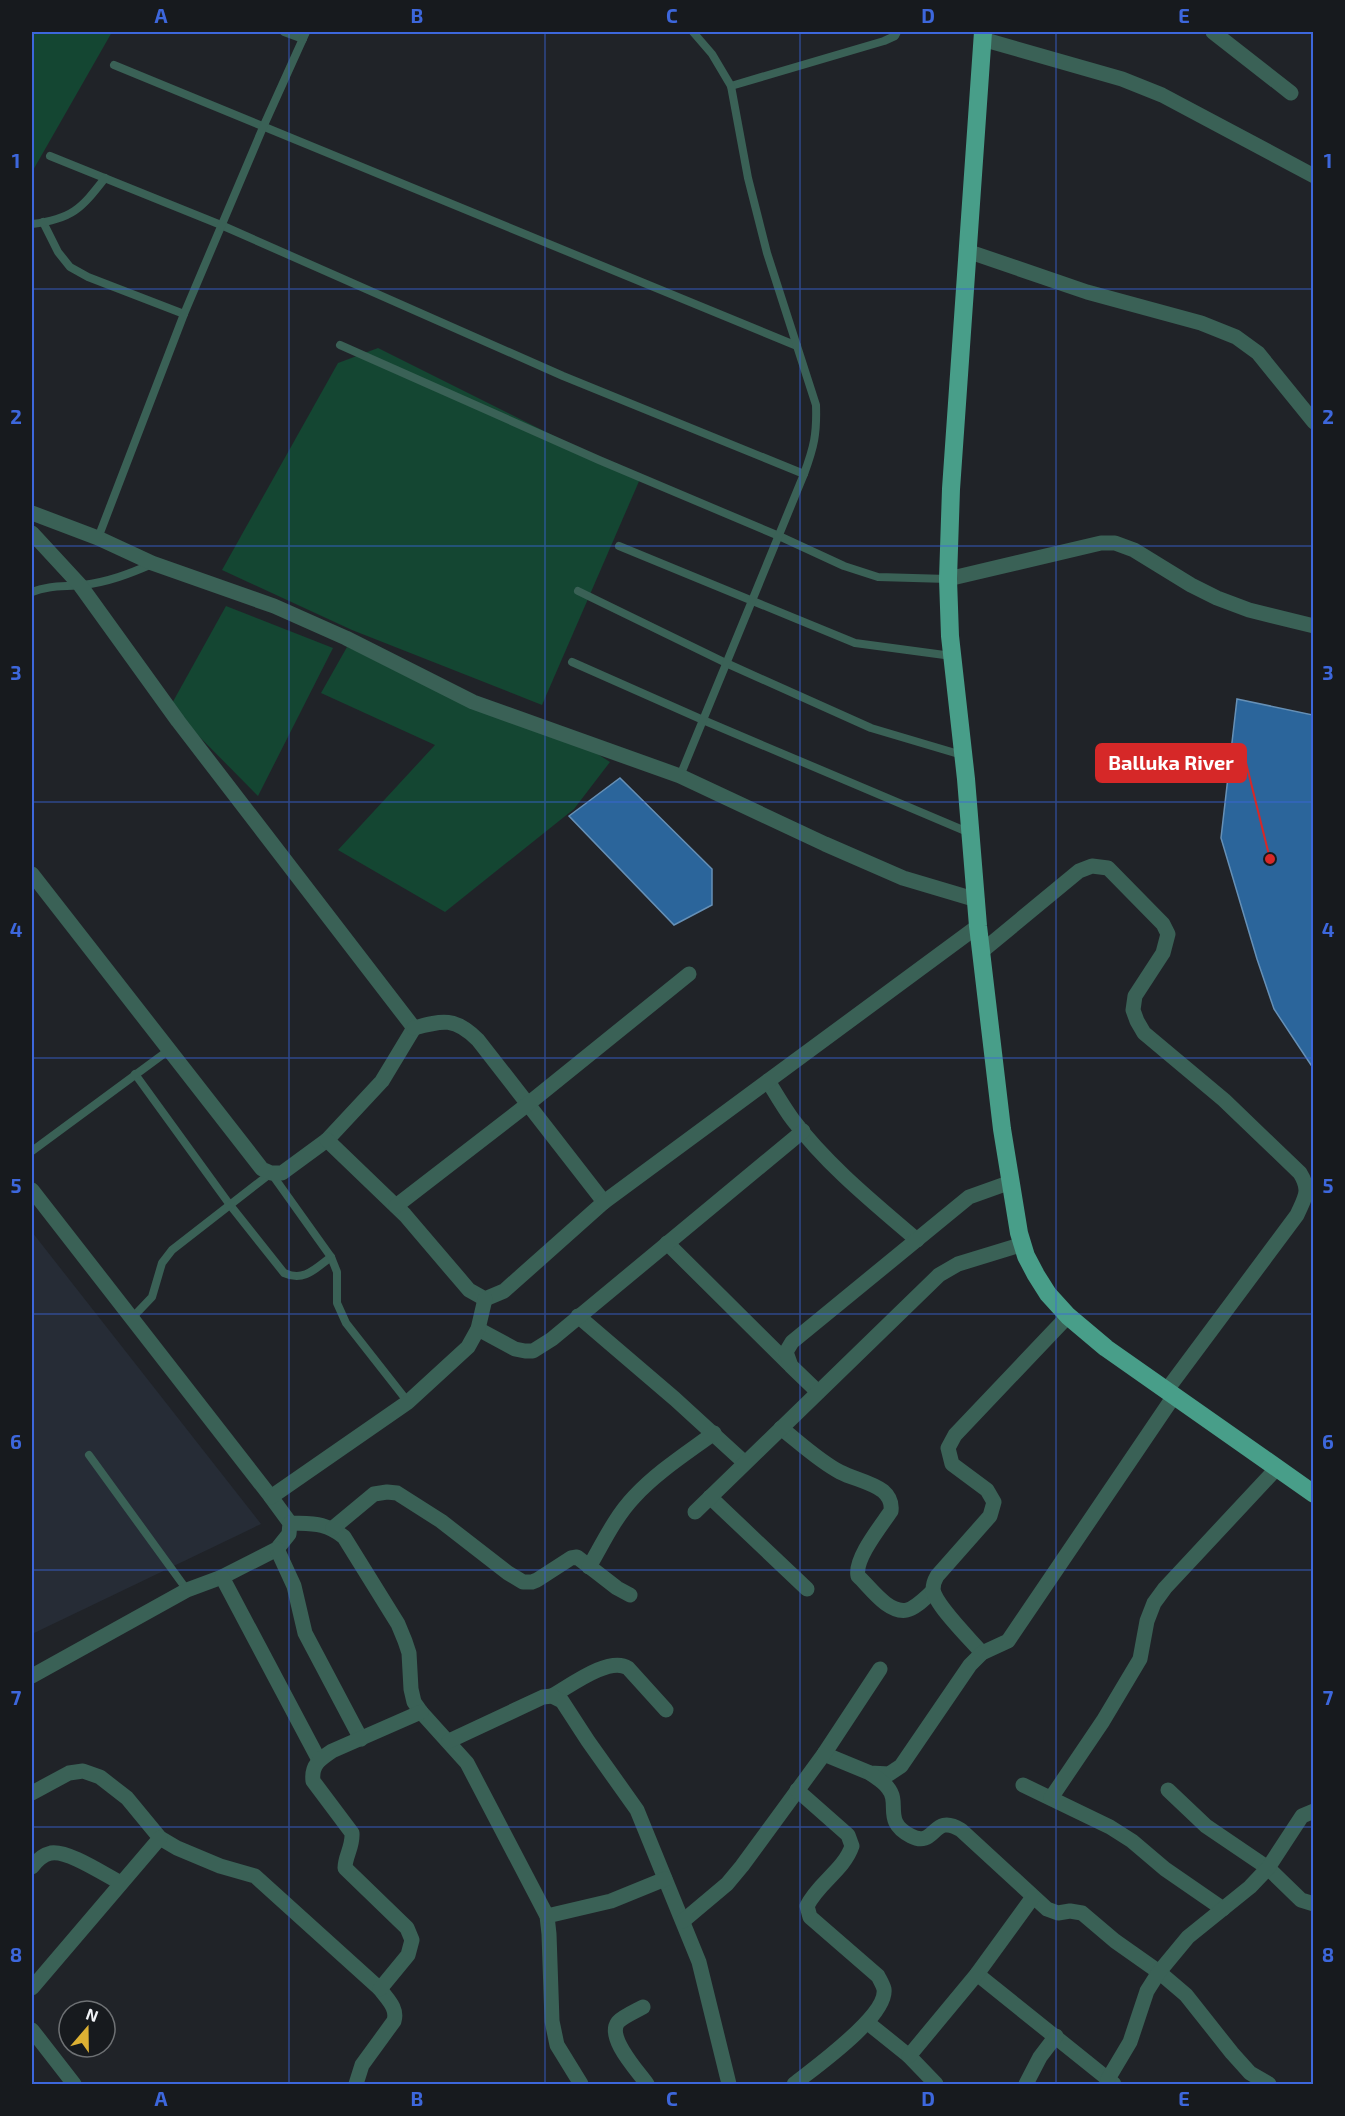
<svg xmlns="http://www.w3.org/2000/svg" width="1345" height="2116" viewBox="0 0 1345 2116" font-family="'Exo 2',sans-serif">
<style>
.built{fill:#262c36}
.green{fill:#144632}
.water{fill:#2b659b;stroke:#6690b6;stroke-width:1.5}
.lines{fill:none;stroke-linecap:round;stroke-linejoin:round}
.lane{stroke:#3a6156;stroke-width:8}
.street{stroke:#3a6156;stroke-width:15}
.primary{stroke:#489e89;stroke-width:18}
.grid{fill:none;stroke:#3d67dc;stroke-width:1.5;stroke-opacity:0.55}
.leader{fill:none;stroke:#d62828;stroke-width:2}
.callout-dot{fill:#d62828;stroke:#171a1e;stroke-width:2}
.callout{fill:#d62828;stroke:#d62828;stroke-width:2}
.callout-label{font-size:20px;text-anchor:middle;font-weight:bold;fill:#fff}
.neatline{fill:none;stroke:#3d67dc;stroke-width:2}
.grid-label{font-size:20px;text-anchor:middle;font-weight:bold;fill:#3d67dc}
</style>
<rect width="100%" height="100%" fill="#202328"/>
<polygon class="built" points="32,1232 261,1524 32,1634"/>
<g class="green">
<polygon points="32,32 112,32 32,172"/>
<polygon points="378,348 640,479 542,705 352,630 222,570 338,363"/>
<polygon points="226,606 333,648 258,796 170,707"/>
<polygon points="347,647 571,737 610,762 574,809 445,912 338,850 435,745 321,693"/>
</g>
<g class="water">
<polygon points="1237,699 1313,715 1313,1068 1274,1009 1257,959 1221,838"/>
<polygon points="620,778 712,869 712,905 674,925 569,816"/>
</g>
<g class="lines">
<g class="lane">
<polyline points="284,32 303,39"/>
<polyline points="114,65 797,346"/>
<polyline points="731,86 884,41 895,36 897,32"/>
<polyline points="50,156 221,225 563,376 804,474"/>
<polyline points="43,222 58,252 70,267 88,277 184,314"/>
<path d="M32 224C72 219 81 209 105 178"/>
<polyline points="340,345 599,460 779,536 844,566 878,577 948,579"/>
<polyline points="98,538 184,314 264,125 306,32"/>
<polyline points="619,546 855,643 952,656"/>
<polyline points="578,591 726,663 871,728 962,755"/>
<path d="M32 592C48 585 66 587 83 585 108 582 129 574 152 564"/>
<polyline points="572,662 703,720 970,833"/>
<path d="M680 776 804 474C814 447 817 434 816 405L767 253 748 178 731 86 712 54 693 32"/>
<path d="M135 1074 230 1205 284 1273C304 1282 315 1269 331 1257"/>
<polyline points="32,1151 169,1050"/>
<polyline points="132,1318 152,1297 162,1263 172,1250 271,1173 331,1257 337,1272 337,1303 346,1323 408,1402"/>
<polyline points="89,1455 187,1590"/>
</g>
<g class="street">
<polyline points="1213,32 1291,93"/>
<polyline points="982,39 1122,79 1162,95 1314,176"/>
<polyline points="967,251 1087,292 1201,323 1236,337 1258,353 1314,422"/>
<polyline points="32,513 98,538 152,563 274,606 346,638 473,702 680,776 825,844 903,878 977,900"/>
<polyline points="32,533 80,585 178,721 414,1028 382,1081 327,1140 282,1173 271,1173 262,1169 32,874"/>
<polyline points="948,579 1101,543 1115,543 1134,550 1191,585 1217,598 1249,610 1314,626"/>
<path d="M981 952 1079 871 1092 866 1108 868 1163 924 1168 934 1163 953 1135 996 1133 1010 1137 1021 1144 1033 1224 1100 1300 1173C1311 1191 1305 1197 1297 1215L1166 1391"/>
<path d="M414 1028C443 1020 455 1017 478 1040L604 1202"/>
<path d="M768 1081C776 1094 784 1108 793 1120 828 1166 874 1203 917 1240"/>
<polyline points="327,1140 405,1215 469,1290 485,1299 504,1291 604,1202 978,926"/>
<polyline points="32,1190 271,1497 290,1523 289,1534 277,1549 222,1577 187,1590 32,1676"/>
<polyline points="396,1206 528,1104 689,974"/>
<polyline points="667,1243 789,1364"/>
<polyline points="578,1316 675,1399 745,1463"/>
<polyline points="478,1329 515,1349 525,1351 533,1351 552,1339 803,1131"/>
<polyline points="818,1392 791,1366 786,1352 792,1342 969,1197 1011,1182"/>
<path d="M781 1428C800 1443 819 1461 840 1472 854 1479 871 1482 883 1491 890 1497 892 1503 891 1511 881 1526 854 1559 858 1576 870 1587 888 1614 907 1610 916 1608 926 1597 933 1591"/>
<polyline points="271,1497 408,1402 468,1347 478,1329 485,1299"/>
<polyline points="710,1497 807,1589"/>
<polyline points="695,1512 939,1275 958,1264 1023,1244"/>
<path d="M290 1523C313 1524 325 1522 344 1537L398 1624 405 1641 409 1653 411 1689 414 1702 421 1712 467 1763 547 1916 549 1934 552 2021 557 2045 581 2084"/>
<polyline points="333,1528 374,1494 387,1492 397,1493 441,1521 508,1573 523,1582 532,1582 537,1580 571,1558 577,1557 617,1588 630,1595"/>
<polyline points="277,1549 294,1586 305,1633 361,1739"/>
<path d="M589 1567C603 1543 615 1517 634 1497 657 1472 687 1453 714 1433"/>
<polyline points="222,1577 319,1760"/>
<path d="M982 1653C971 1640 936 1606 933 1590 933 1584 934 1581 937 1576L990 1516 994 1502 987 1490 952 1464 948 1448 955 1435 1068 1316"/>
<path d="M552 1696C570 1686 609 1656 628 1668L666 1710"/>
<polyline points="449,1741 543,1697 552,1696 562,1701 588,1741 637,1810 699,1962 729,2084"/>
<polyline points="824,1754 870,1773 889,1774 901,1766 970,1665 982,1653 1008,1641 1174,1396"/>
<path d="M870 1773C875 1777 884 1782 888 1788 901 1804 882 1821 911 1836 936 1849 932 1812 961 1830L1047 1909 1058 1913 1070 1911 1082 1913 1115 1941 1159 1972 1186 1995 1232 2053 1250 2073 1269 2084"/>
<polyline points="1023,1785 1110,1827 1132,1841 1165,1869 1223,1909"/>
<polyline points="1168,1790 1206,1826 1268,1868 1301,1900 1314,1904"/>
<path d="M32 1793 69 1773 83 1771 100 1777 127 1798 160 1838 177 1848 220 1866 255 1876 380 1989C387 1999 398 2008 394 2021L362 2065 356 2084"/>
<polyline points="1051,1798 1103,1721 1140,1659 1147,1621 1154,1603 1165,1588 1276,1469"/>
<path d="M32 1867C37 1860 42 1855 51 1853 68 1850 105 1875 121 1883"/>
<polyline points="547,1916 611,1901 665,1879"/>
<polyline points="683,1921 727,1884 742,1866 824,1754 880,1669"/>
<polyline points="977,1974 1114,2084"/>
<polyline points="32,1988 160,1838"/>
<path d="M380 1989 408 1955 412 1940 407 1928 345 1868C345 1856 353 1847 352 1833L313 1781C311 1765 320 1759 332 1751L421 1712"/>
<path d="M643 2007C636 2011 624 2016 618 2022 606 2038 638 2071 647 2084"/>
<polyline points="868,2023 909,2056 936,2084"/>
<polyline points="32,2030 74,2084"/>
<polyline points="909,2056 977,1974 1033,1897"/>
<polyline points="1108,2079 1130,2042 1147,1991 1159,1972 1188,1937 1250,1887 1268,1868 1302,1816 1314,1811"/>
<path d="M794 2084C814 2068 888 2016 884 1989 883 1985 880 1980 878 1976L810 1917 807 1906C818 1883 844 1870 852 1846L848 1835 797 1790"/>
<polyline points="1026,2084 1040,2057 1056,2036"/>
</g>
<polyline class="primary" points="983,32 951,489 948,579 950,636 966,779 978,926 1002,1129 1019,1233 1026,1256 1036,1275 1048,1294 1068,1316 1106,1348 1314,1494"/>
</g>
<path class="grid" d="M289 32V2084M545 32V2084M800 32V2084M1056 32V2084M32 289H1314M32 546H1314M32 802H1314M32 1058H1314M32 1314H1314M32 1570H1314M32 1827H1314"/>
<path class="leader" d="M1270 859L1246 763"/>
<circle class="callout-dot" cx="1270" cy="859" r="6"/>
<rect class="callout" x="1096" y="744" width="150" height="38" rx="6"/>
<g class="callout-label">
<text x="1171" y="770">Balluka River</text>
</g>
<rect width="1345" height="2116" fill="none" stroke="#171a1e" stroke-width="66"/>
<g transform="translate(87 2029) rotate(20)"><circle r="28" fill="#171a1e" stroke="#6e7174" stroke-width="1.5"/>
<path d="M0-4.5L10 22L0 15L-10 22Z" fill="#ddb133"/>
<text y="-9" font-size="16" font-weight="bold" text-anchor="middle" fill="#f1f3f6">N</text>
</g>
<rect x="33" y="33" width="1279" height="2050" class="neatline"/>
<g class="grid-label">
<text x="161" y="23">A</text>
<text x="417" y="23">B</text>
<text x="672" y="23">C</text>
<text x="928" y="23">D</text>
<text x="1184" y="23">E</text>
<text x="16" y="168">1</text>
<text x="1328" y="168">1</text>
<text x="16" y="424">2</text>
<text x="1328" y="424">2</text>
<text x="16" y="680">3</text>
<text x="1328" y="680">3</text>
<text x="16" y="937">4</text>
<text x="1328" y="937">4</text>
<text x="16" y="1193">5</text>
<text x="1328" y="1193">5</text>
<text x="16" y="1449">6</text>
<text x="1328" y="1449">6</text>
<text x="16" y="1705">7</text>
<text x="1328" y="1705">7</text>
<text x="16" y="1962">8</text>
<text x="1328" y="1962">8</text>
<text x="161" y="2106">A</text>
<text x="417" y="2106">B</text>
<text x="672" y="2106">C</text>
<text x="928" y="2106">D</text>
<text x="1184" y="2106">E</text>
</g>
</svg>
